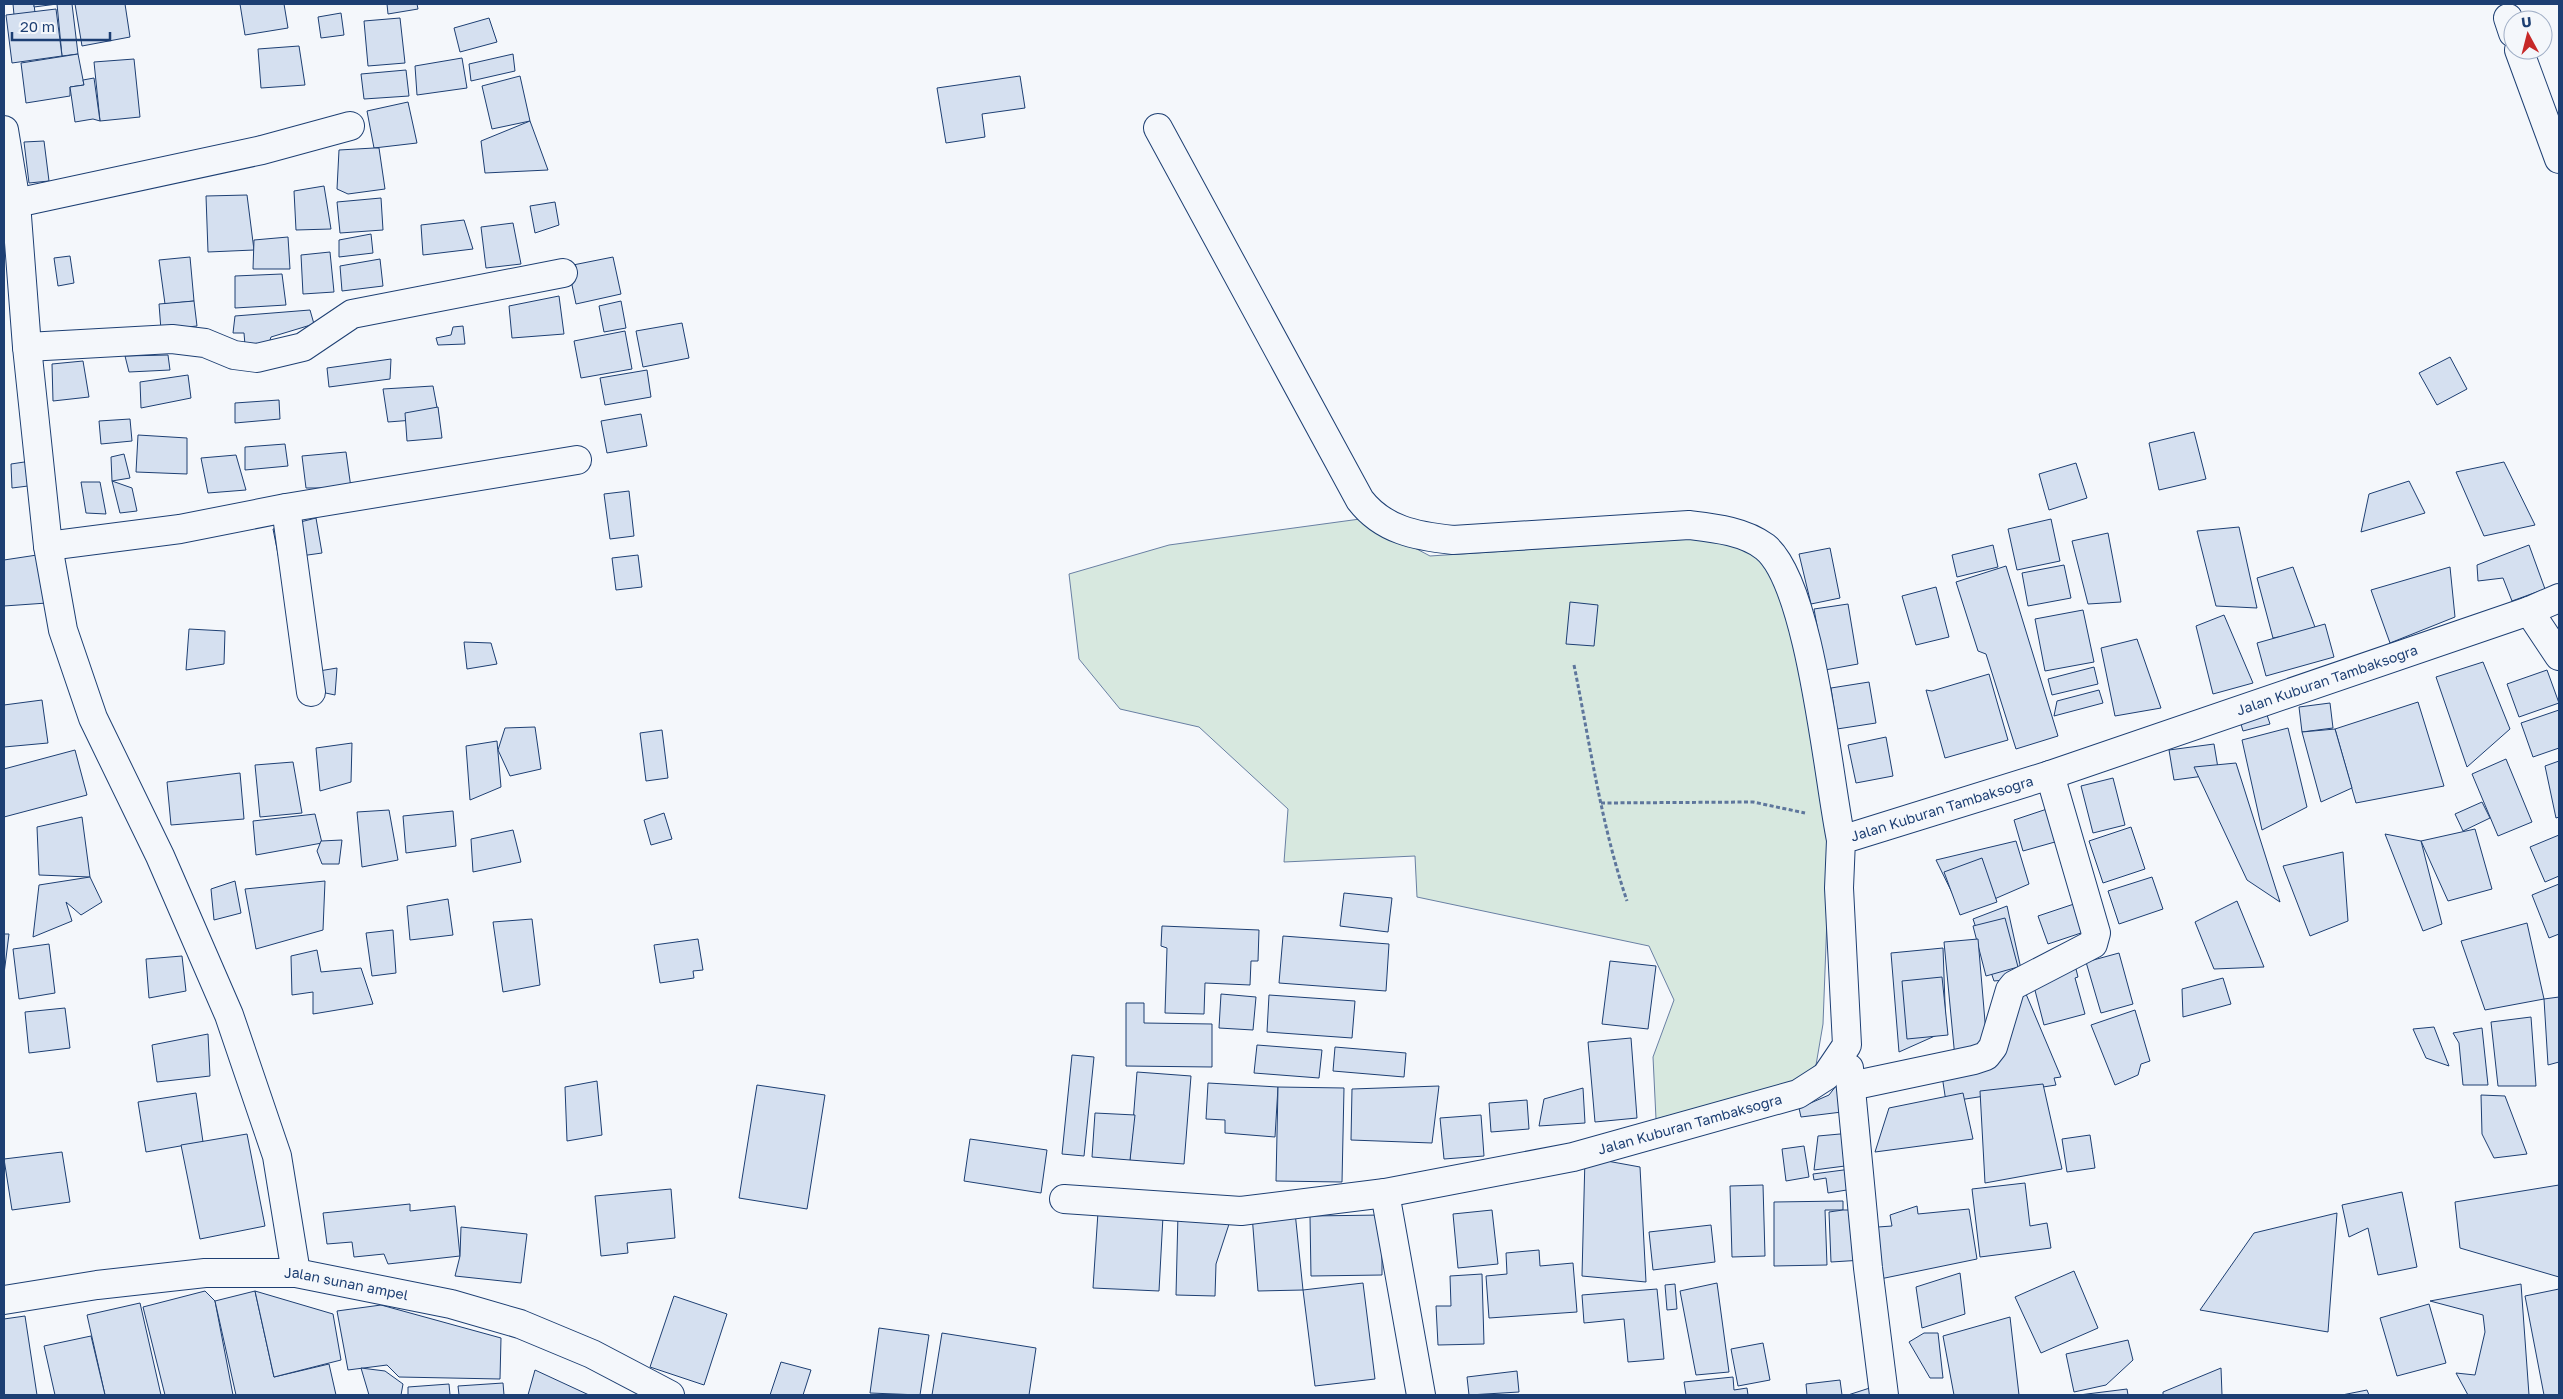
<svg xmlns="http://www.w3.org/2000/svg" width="2563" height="1399" viewBox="0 0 2563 1399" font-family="'Golos Text',sans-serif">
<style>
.green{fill:#d7e8df;stroke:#687fa3}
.building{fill:#d5e0f0;stroke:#1d3f73}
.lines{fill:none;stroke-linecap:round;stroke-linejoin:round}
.minor-casing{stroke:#1d3f73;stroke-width:30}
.major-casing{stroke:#1d3f73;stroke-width:30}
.path{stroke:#5e769c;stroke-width:3;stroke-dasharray:4 2.5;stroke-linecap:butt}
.minor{stroke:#f4f7fb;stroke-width:28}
.major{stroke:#f4f7fb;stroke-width:28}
.labels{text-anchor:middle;stroke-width:4;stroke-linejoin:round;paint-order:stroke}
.street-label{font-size:14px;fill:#1d3f73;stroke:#f4f7fb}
</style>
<rect width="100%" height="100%" fill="#f4f7fb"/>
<polygon class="green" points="1360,519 1430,556 1704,538 1762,554 1782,582 1830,838 1823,1024 1816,1065 1795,1083 1656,1119 1653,1057 1674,1000 1649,946 1417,897 1415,856 1284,862 1288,809 1199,727 1120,709 1079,659 1069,574 1169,545"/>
<g class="building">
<polygon points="13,4 34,4 35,13 14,15"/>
<polygon points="34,4 72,4 78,54 62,56 57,4 34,7"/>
<polygon points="75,4 125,4 130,37 82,46"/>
<polygon points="240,4 284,4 288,28 245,35"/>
<polygon points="387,4 417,4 418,9 388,14"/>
<polygon points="56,9 62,56 12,63 6,15"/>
<polygon points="341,13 344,35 321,38 318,17"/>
<polygon points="400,18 405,63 368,66 364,21"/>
<polygon points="489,18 497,42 460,52 454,28"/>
<polygon points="299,46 305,85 261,88 258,49"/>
<polygon points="78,54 84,85 70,87 70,96 26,103 21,63"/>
<polygon points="513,54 515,71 471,81 469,64"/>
<polygon points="462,58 467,88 417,95 415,66"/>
<polygon points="134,59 140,117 100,121 94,62"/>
<polygon points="406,70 409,96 364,99 361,74"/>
<polygon points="520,76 530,121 492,129 482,86"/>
<polygon points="1020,76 1025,108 982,114 985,137 946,143 937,88"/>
<polygon points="94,78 100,121 93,119 75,122 70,87 84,85 83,80"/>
<polygon points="408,102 417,143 374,148 367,111"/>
<polygon points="530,121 548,170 485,173 481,141"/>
<polygon points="44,141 49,181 29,183 24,142"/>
<polygon points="374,148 379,148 385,189 348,194 337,189 339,150"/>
<polygon points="324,186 331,229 296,230 294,191"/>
<polygon points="247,195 254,250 208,252 206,196"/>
<polygon points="381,198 383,230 340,233 337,202"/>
<polygon points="555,202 559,225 535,233 530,206"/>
<polygon points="464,220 473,249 423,255 421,225"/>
<polygon points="513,223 521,264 486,268 481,227"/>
<polygon points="371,234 373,253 339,257 339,240"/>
<polygon points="288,237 290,269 253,269 254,240"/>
<polygon points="330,252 334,292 303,294 301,255"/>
<polygon points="70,256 74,283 58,286 54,258"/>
<polygon points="190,257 194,301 165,304 159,260"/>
<polygon points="613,257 621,294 576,304 568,266"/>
<polygon points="380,259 383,286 342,291 340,266"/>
<polygon points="282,274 286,305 235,308 235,276"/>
<polygon points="559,296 564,334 512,338 509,306"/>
<polygon points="194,301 197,326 161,330 159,304"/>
<polygon points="621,301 626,328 604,332 599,306"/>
<polygon points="310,310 314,324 271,337 269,343 245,345 244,333 233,333 235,316"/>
<polygon points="682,323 689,358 643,367 636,331"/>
<polygon points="463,326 465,344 438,345 436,338 451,335 453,327"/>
<polygon points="625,331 632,369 581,378 574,341"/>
<polygon points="168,355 170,370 129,372 125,356"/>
<polygon points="2450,357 2467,389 2437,405 2419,373"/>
<polygon points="391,359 390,379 329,387 327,368"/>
<polygon points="83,361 89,397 53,401 52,364"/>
<polygon points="647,370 651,397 605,405 600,378"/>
<polygon points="188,375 191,398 141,408 140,382"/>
<polygon points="433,386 439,418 388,422 383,389"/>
<polygon points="279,400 280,419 235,423 235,403"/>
<polygon points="438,407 442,438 407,441 405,413"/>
<polygon points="641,414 647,446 607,453 601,421"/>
<polygon points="130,419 132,441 101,444 99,421"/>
<polygon points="2194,432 2206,479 2159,490 2149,443"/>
<polygon points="138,435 187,438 187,474 136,472"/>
<polygon points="285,444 288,466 245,470 245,447"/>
<polygon points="346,452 351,488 306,488 302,456"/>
<polygon points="124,454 130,478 112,481 111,457"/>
<polygon points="236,455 246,490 208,493 201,458"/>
<polygon points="31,461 36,485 12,488 11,464"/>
<polygon points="2504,462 2535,525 2484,536 2456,472"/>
<polygon points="2076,463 2087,498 2049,510 2039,474"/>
<polygon points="112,481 132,488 137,511 120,513"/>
<polygon points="2409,481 2425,513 2361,532 2369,494"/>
<polygon points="81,482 100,482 106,514 86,513"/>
<polygon points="629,491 634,536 610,539 604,494"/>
<polygon points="316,518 322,553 279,559 273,529"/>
<polygon points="2051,519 2060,561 2017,570 2008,529"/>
<polygon points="2239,527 2257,608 2216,606 2197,531"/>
<polygon points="2108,533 2121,602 2088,604 2072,541"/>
<polygon points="1993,545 1998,567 1957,577 1952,555"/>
<polygon points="2529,545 2545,589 2512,601 2503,578 2478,581 2477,565"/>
<polygon points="1830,548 1840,598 1811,604 1799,554"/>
<polygon points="37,555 47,603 4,606 4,560"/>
<polygon points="638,555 642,587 616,590 612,558"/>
<polygon points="2064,565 2071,598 2028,606 2022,573"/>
<polygon points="2006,566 2058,736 2016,749 1986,654 1978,651 1956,582"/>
<polygon points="2293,567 2316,630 2273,638 2257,578"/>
<polygon points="2450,567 2455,617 2390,643 2371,590"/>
<polygon points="1936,587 1949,637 1916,645 1902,596"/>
<polygon points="1570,602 1598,605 1594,646 1566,644"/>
<polygon points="1848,604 1858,664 1825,670 1814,609"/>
<polygon points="2083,610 2094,662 2045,671 2035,619"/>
<polygon points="2224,615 2253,683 2213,694 2196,626"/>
<polygon points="2325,624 2334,657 2266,676 2257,643"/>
<polygon points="189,629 225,631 224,664 186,670"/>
<polygon points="2137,639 2161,708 2115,716 2101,648"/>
<polygon points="464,642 491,643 497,664 467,669"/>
<polygon points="2483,662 2510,729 2467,767 2436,677"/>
<polygon points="2094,667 2098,684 2052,695 2048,679"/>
<polygon points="337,668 335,695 321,692 319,671"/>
<polygon points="2547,670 2559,703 2519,717 2507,684"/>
<polygon points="1989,674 2008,740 1945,758 1926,690 1932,691"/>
<polygon points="1869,682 1876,723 1837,729 1831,688"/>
<polygon points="2099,690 2103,703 2054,716 2057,701"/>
<polygon points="42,700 48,743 4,747 4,705"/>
<polygon points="2418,702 2444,786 2356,803 2335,729"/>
<polygon points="2330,703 2333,728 2302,732 2299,707"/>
<polygon points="2264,706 2270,724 2243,731 2238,714"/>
<polygon points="2559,710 2559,748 2533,757 2521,723"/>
<polygon points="535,727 541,769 510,776 498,750 505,728"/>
<polygon points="2288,728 2307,807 2262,830 2242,740"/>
<polygon points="2335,729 2352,788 2321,802 2302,732"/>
<polygon points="662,730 668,778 646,781 640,733"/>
<polygon points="1886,737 1893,776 1856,783 1848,745"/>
<polygon points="497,741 501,787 470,800 466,746"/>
<polygon points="352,743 351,782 320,791 316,748"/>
<polygon points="2214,744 2219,774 2174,780 2169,750"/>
<polygon points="75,750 87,795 4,817 4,769"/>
<polygon points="2506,759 2532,822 2498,836 2472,774"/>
<polygon points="2559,761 2559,817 2556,818 2545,766"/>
<polygon points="293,762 302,813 260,817 255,765"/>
<polygon points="2236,763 2280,902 2247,880 2194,767"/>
<polygon points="240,773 244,819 171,825 167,782"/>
<polygon points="2113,778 2125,825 2093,833 2081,786"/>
<polygon points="2482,802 2490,818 2463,831 2455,814"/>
<polygon points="2053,807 2062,840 2023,851 2014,820"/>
<polygon points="389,810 398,860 362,867 357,812"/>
<polygon points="453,811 456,846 406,853 403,816"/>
<polygon points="664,813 672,839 651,845 644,820"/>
<polygon points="315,814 322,843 256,855 253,821"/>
<polygon points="82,817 90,877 39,875 37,827"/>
<polygon points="2131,827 2145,869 2103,883 2089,841"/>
<polygon points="2475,829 2492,889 2448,901 2421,841"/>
<polygon points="513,830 521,862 473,872 471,839"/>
<polygon points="2385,834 2421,841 2442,924 2423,931"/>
<polygon points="2559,835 2559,876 2545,882 2530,847"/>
<polygon points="342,840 339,864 322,864 317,851 321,841"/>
<polygon points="2016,841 2029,884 1962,913 1936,860"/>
<polygon points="2343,852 2348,921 2310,936 2283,866"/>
<polygon points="1982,858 1997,902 1960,915 1944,872"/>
<polygon points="90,877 102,902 81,915 66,902 72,921 33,937 39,885"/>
<polygon points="2152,877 2163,909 2119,924 2108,891"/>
<polygon points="235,881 241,913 214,920 211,889"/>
<polygon points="325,881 323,930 256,949 245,889"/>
<polygon points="2559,884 2559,934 2549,938 2532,895"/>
<polygon points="1344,893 1392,898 1388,932 1340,926"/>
<polygon points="448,899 453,935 410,940 407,906"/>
<polygon points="2237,901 2264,967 2214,969 2195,922"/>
<polygon points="2080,902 2090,930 2048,944 2038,916"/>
<polygon points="2007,906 2023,978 1994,981 1973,919"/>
<polygon points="2005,918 2018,967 1986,976 1973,926"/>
<polygon points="532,919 540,985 503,992 493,922"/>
<polygon points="2527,923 2544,999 2485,1010 2461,941"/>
<polygon points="1162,926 1259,930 1258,961 1251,961 1250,985 1205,983 1204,1014 1165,1013 1167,948 1161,946"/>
<polygon points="393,930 396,973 372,976 366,933"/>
<polygon points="4,934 9,934 4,974"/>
<polygon points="1283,936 1389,944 1386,991 1279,983"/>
<polygon points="698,939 703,970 693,971 694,978 660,983 654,945"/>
<polygon points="1978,939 1987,1045 1955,1058 1944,942"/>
<polygon points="49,944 55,993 19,999 13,949"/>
<polygon points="1943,948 1946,1031 1899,1052 1891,953"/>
<polygon points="317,950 321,972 361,968 373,1004 313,1014 313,992 292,995 291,956"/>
<polygon points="2119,953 2133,1004 2101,1013 2086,962"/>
<polygon points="182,956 186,991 149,998 146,959"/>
<polygon points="1610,961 1656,966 1648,1029 1602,1024"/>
<polygon points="2075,965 2078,977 2075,978 2085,1014 2044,1025 2031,975"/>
<polygon points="1942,977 1948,1035 1907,1039 1902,981"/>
<polygon points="2223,978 2231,1004 2183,1017 2182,989"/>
<polygon points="1221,994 1256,997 1253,1030 1219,1028"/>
<polygon points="2026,994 2061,1077 2054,1078 2056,1085 1946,1102 1941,1069 1994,1061 2006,1009"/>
<polygon points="1269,995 1355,1001 1352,1038 1267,1032"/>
<polygon points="2559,997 2559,1062 2548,1065 2544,999"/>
<polygon points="1126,1003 1144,1003 1144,1023 1212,1024 1212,1067 1126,1066"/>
<polygon points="65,1008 70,1048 29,1053 25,1012"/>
<polygon points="2135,1010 2150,1061 2141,1064 2138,1075 2115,1085 2091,1025"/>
<polygon points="2531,1017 2536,1086 2498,1086 2491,1022"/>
<polygon points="2434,1027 2449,1066 2426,1058 2413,1029"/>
<polygon points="2482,1028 2488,1085 2463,1085 2459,1043 2453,1033"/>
<polygon points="208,1034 210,1076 157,1082 152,1045"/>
<polygon points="1631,1038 1637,1118 1595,1122 1588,1042"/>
<polygon points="1257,1045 1322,1050 1319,1078 1254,1073"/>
<polygon points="1335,1047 1406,1053 1404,1077 1333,1071"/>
<polygon points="1072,1055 1094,1057 1084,1156 1062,1154"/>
<polygon points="1137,1072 1191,1076 1184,1164 1130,1160"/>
<polygon points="597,1081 602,1135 567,1141 565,1087"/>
<polygon points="1839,1082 1850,1111 1801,1117 1799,1108 1829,1095"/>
<polygon points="1208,1083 1278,1087 1275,1137 1225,1133 1225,1120 1206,1119"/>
<polygon points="2043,1084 2062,1169 1985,1183 1980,1091"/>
<polygon points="757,1085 825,1095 807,1209 739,1198"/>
<polygon points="1439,1086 1432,1143 1351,1140 1352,1089"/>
<polygon points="1278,1087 1344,1088 1342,1182 1276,1181"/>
<polygon points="1583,1088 1585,1123 1539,1126 1544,1099"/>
<polygon points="196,1093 203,1142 146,1152 138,1102"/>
<polygon points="1963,1093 1973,1139 1875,1152 1889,1108"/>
<polygon points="2481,1095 2505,1096 2527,1154 2494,1158 2482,1134"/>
<polygon points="1527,1100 1529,1129 1491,1132 1489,1103"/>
<polygon points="1095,1113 1135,1115 1130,1160 1092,1157"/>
<polygon points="1481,1115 1484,1156 1444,1159 1440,1118"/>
<polygon points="1851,1133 1845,1166 1814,1170 1818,1136"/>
<polygon points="247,1134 265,1226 200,1239 181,1145"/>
<polygon points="2090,1135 2095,1168 2067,1172 2062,1139"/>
<polygon points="970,1139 1047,1150 1041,1193 964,1181"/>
<polygon points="1804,1146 1809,1177 1786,1181 1782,1149"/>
<polygon points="62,1152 70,1202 12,1210 4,1159"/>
<polygon points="1585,1157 1640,1167 1646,1282 1582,1276"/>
<polygon points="1851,1169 1853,1189 1828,1193 1826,1178 1814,1180 1813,1174"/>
<polygon points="2025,1183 2030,1226 2047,1223 2051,1248 1980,1257 1972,1189"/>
<polygon points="1763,1185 1765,1256 1732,1257 1730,1186"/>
<polygon points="2559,1185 2559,1277 2460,1248 2455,1202"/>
<polygon points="671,1189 675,1238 627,1243 628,1253 601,1256 595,1196"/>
<polygon points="2402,1192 2417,1267 2378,1275 2368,1228 2349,1237 2342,1205"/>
<polygon points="1843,1201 1843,1210 1825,1210 1827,1265 1774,1266 1774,1202"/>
<polygon points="410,1204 410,1211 455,1206 460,1256 388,1264 384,1254 354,1257 352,1242 327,1244 323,1213"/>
<polygon points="1917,1206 1918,1214 1969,1209 1977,1259 1880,1279 1878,1227 1892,1226 1890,1215"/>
<polygon points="1492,1210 1498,1264 1458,1268 1453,1214"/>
<polygon points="1843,1210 1860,1210 1863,1260 1831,1262 1829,1212"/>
<polygon points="1098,1212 1163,1216 1159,1291 1093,1288"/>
<polygon points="1295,1212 1303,1290 1258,1291 1252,1215"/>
<polygon points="2337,1213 2328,1332 2200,1310 2254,1233"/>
<polygon points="1178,1214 1232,1215 1216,1264 1215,1296 1176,1295"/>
<polygon points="1382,1215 1382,1275 1311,1276 1310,1216"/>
<polygon points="1711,1225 1715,1262 1653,1270 1649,1232"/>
<polygon points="461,1227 527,1234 521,1283 455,1276 460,1256"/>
<polygon points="1539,1250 1540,1266 1573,1263 1577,1312 1489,1318 1486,1276 1507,1274 1506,1253"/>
<polygon points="2074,1271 2098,1328 2041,1353 2015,1297"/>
<polygon points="1960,1273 1965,1314 1922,1328 1916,1287"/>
<polygon points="1482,1274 1484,1344 1438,1345 1436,1306 1451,1306 1450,1276"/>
<polygon points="1363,1283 1375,1379 1315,1386 1303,1290"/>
<polygon points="1717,1283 1729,1372 1696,1375 1680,1291"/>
<polygon points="1675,1284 1677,1309 1667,1310 1665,1285"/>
<polygon points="2521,1284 2529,1395 2468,1395 2456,1373 2475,1375 2485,1332 2483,1315 2430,1301"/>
<polygon points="1657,1289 1664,1359 1628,1362 1624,1319 1584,1323 1582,1295"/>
<polygon points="2559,1289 2559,1395 2544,1395 2525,1296"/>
<polygon points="205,1291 215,1301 233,1395 165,1395 143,1307"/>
<polygon points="255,1291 274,1377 329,1364 336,1395 236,1395 215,1301"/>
<polygon points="255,1291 333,1314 341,1360 274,1377"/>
<polygon points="674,1296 727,1314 704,1385 650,1367"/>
<polygon points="140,1303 161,1395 105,1395 87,1315"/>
<polygon points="2429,1304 2446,1363 2397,1376 2380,1318"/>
<polygon points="381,1305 501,1338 500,1379 399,1377 387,1365 348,1370 337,1311"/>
<polygon points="25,1316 37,1395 4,1395 4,1319"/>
<polygon points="2010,1317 2019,1395 1954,1395 1943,1336"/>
<polygon points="879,1328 929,1335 920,1395 870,1393"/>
<polygon points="942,1333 1036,1348 1029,1395 932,1395"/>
<polygon points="1924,1333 1938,1333 1943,1378 1930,1378 1909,1342"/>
<polygon points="91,1336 105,1395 55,1395 44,1346"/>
<polygon points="2128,1340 2133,1360 2106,1385 2074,1392 2066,1354"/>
<polygon points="1763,1343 1770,1380 1738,1386 1731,1349"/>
<polygon points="781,1362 811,1370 803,1395 770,1395"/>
<polygon points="361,1368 385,1371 403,1384 401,1395 369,1395"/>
<polygon points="2221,1368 2222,1395 2163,1395 2163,1392"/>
<polygon points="535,1370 589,1395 528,1395"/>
<polygon points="1517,1371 1519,1392 1469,1395 1467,1377"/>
<polygon points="1733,1377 1734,1390 1747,1388 1748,1395 1686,1395 1684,1382"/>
<polygon points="1840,1380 1842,1395 1807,1395 1806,1384"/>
<polygon points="503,1383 504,1395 459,1395 458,1386"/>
<polygon points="449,1384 450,1395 408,1395 408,1387"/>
<polygon points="1879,1385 1880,1395 1848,1395"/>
<polygon points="2127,1389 2128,1395 2079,1395"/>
<polygon points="2367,1390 2369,1395 2342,1395"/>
</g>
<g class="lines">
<g class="minor-casing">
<g id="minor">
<polyline points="2508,18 2513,33"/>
<polyline points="2519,50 2559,159"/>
<path d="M1158 128 1360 500C1383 530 1416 536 1453 540L1689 525C1714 528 1744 531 1765 547 1811 584 1828 778 1841 840"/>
<polyline points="4,130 16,203 27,347 48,546 63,630 93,718 160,856 229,1015 277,1156 296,1273"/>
<polyline points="16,203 262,150 350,126"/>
<polyline points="27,347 172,339 205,343 234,355 257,358 303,347 352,314 563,273"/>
<polyline points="286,508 311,692"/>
<polyline points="48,546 180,529 286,508 577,460"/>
<polyline points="2529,611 2559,656"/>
<polyline points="1849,1068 1868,1268 1884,1395"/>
<polyline points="1851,1086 1974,1060 1986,1056 1993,1047 2010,990 2014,985 2093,944 2096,933 2050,775"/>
<polyline points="1064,1199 1241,1211 1385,1193"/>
<path id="s1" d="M1421 1395 1385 1193 1573 1157 1798 1094 1826 1076 1847 1045 1839 888 1841 840 2050 775 2529 611 2559 598"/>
</g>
</g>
<g class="major-casing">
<g id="major">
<path id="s2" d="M4 1300 97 1285 205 1273H296L451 1304 520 1324 592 1354 670 1395"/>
</g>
</g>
<g class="path">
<path d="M1574 665C1590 744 1601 824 1627 901"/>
<polyline points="1601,803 1753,802 1805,813"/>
</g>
<use href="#minor" class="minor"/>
<use href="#major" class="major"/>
</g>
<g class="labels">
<g class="street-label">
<text dy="5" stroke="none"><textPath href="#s1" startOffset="1418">Jalan Kuburan Tambaksogra</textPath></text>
<text dy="5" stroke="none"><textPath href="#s1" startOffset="1012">Jalan Kuburan Tambaksogra</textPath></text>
<text dy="5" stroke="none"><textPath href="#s1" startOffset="518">Jalan Kuburan Tambaksogra</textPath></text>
<text dy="5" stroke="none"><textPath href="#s2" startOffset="345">Jalan sunan ampel</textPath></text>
</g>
</g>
<rect width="2563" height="1399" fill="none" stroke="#1d3f73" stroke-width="10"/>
<g transform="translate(2528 35) rotate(353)"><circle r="24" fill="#f4f7fb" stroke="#9eadc5"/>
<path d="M0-4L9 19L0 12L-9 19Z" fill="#c62828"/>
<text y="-8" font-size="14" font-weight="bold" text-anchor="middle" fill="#1d3f73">U</text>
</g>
<path d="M12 32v8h98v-8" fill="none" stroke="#1d3f73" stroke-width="2.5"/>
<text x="20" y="32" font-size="15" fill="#1d3f73" stroke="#f4f7fb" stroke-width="4" paint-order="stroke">20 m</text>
</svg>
